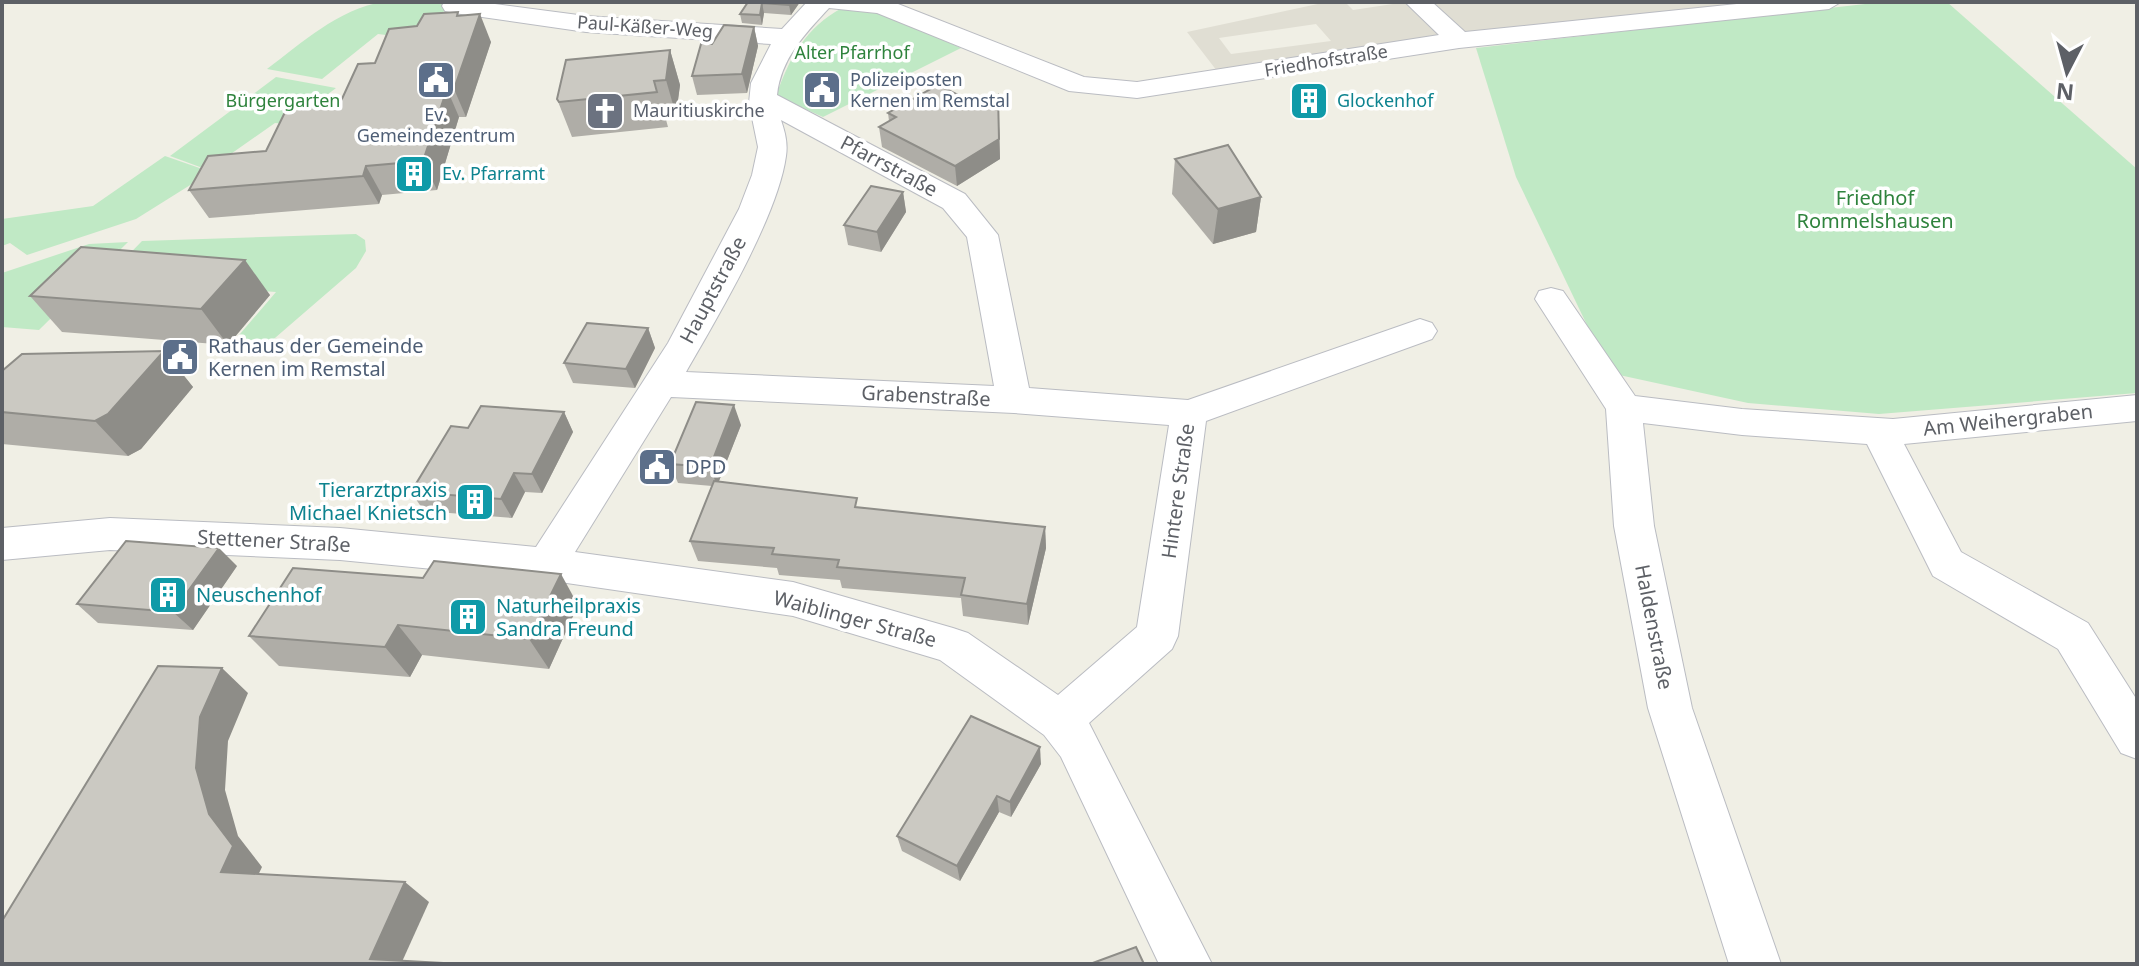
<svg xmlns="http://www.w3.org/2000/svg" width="2139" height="966" viewBox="0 0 2139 966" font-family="'Noto Sans',sans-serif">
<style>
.education{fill:#e0ded3;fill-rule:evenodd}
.green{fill:#c0e9c5}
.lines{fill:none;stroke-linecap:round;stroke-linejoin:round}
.minor-casing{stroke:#babcc2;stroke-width:2}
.minor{fill:#fff;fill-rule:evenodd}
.wall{fill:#afada7}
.shaded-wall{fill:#8e8d88}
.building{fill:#cbc9c2;stroke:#8e8d88;stroke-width:2}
.labels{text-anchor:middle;stroke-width:7;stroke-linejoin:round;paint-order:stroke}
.far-street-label{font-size:18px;fill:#5d6066;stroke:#fff}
.far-park-label{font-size:18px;fill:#2f833d;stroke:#fff}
.far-service-label{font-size:18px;fill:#4e5e75;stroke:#fff;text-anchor:start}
.far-culture-label{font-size:18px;fill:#0d838f;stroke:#fff;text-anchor:start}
.far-worship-label{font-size:18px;fill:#5b616d;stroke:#fff;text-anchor:start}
.street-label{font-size:20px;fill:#5d6066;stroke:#fff}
.park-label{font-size:20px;fill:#2f833d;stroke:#fff}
.service-label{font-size:20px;fill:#4e5e75;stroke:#fff;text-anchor:start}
.culture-label{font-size:20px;fill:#0d838f;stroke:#fff;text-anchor:start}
</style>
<rect width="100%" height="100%" fill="#f0efe5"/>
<g class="education">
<path d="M1327 2H1345L1353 10 1406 2 1440 35 1217 71 1187 32ZM1316 24 1331 41 1231 54 1219 38Z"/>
<polygon points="1431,2 1783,2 1466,33"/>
</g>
<g class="green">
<path d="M383 2H447L446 10 409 35 402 37 378 34 322 79 267 69C302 43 338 9 383 2Z"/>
<polygon points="1883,2 1947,2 2137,169 2137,393 1879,414 1748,403 1610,373 1516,177 1476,48"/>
<path d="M842 8 877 11 961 48 823 117 776 96C789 58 806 27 842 8Z"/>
<polygon points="276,77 336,88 289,124 275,123 208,170 170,156"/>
<polygon points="165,156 211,172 136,219 27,255 10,243 2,246 2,219 93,206"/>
<polygon points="356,234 365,240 366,251 356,268 268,344 234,341 276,292 104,280 142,241"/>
<polygon points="128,242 39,330 2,327 2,273 89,244"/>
</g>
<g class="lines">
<g class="minor-casing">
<g id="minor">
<path d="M444 2H480L586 16 782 29 807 2H893L1084 77 1137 82 1439 35 1405 2H1432L1465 32 1756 2H1841L1829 9 1459 48 1137 98 1069 91 877 13 829 8C805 34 781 58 777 95L965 194 998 235 1029 388 1188 400 1420 319 1432 323 1437 331 1432 339 1206 421 1178 636 1172 649 1089 723 1212 964H1159L1061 757 1044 735 940 660 793 616 546 580 340 560 110 550 2 560V528L110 518 340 528 536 547 668 343 739 209 752 175 758 147 749 103 751 83 771 44 586 32 454 13 445 11 442 6ZM781 120 943 208 967 237 994 386 686 372C717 318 778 216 786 156 788 143 785 132 781 120ZM671 397 1014 413 1169 425 1137 627 1058 695 968 633 953 628 793 582 575 552Z"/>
<polygon points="1551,288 1563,291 1635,396 1742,409 1893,419 2137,395 2137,421 1904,444 1961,552 2088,623 2137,700 2137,759 2121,753 2058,649 1933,576 1867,444 1742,435 1643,423 1654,526 1692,708 1781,964 1729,964 1648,708 1614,526 1606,409 1535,299 1539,291"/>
</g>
</g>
<use href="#minor" class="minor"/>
</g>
<g class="wall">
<polygon points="748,2 800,2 791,15 764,13 762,25 742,23 740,14"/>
<polygon points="460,16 491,42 466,117 459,117 437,190 382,195 379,204 209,218 189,190 266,151 341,101 375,63 417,26"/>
<polygon points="754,27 758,46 747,93 697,95 692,76 712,44"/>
<polygon points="670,50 680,85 676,115 665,116 668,127 572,137 557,99"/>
<polygon points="998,95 1000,159 957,186 882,147 879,127 889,121 888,113 980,106"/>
<polygon points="1175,159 1261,197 1256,232 1213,244 1172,194"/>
<polygon points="903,192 906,212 881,252 848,245 844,225"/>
<polygon points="270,295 228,345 62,332 30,296"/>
<polygon points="648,328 655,348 635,388 573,383 564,363"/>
<polygon points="164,351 193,387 141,449 128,456 2,444 2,371"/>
<polygon points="564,412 573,432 542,493 525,492 512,518 424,511 411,492 468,428"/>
<polygon points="741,425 719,481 860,508 1045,527 1046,548 1028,625 963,616 961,598 842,588 840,580 779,575 777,568 698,561 690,541 712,486 678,483 670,464"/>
<polygon points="237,566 193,630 98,623 77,604"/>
<polygon points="578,605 549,669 422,655 410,677 279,666 249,636"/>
<polygon points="1041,764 1011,817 999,812 960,881 902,851 897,836"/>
</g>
<g class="shaded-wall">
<polygon points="791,2 800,2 791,15 789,5"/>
<polygon points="762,3 764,13 762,25 760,15"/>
<polygon points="480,14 491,42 466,117 454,89"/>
<polygon points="754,27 758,46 747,93 742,74"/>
<polygon points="670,50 680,85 676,115 666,80"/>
<polygon points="447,89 459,117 437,190 423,161"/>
<polygon points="998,95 1000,159 957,186 955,166"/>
<polygon points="366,166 382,195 379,204 363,176"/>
<polygon points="903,192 906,212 881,252 877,232"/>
<polygon points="1261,197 1256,232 1213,244 1218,209"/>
<polygon points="245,260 270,295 228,345 201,309"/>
<polygon points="648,328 655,348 635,388 626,369"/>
<polygon points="164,351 193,387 141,449 128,456 95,421"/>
<polygon points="734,405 741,425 717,486 710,467"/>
<polygon points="564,412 573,432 542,493 532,474"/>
<polygon points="514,473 525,492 512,518 501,499"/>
<polygon points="1045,527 1046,548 1028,625 1027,604"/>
<polygon points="219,548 237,566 193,630 173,612"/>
<polygon points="561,574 578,605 549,669 529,639"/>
<polygon points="398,625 422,655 410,677 385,647"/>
<polygon points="222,668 248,693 228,741 225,790 238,836 262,867 250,892 221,872 209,814 196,768 200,717"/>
<polygon points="1040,747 1041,764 1011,817 1010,802"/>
<polygon points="997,796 999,812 960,881 957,866"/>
<polygon points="405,882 429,902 401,964 370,959"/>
</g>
<g class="building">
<polygon points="748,2 791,2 789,5 762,3 760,15 740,14"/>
<polygon points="458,12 457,16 480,14 454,89 447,89 423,161 366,166 363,176 189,190 208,156 266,151 288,106 341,101 358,64 375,63 389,29 417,26 424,14"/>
<polygon points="724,25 754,27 742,74 692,76 701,44 712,44"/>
<polygon points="670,50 666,80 654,81 657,92 559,102 557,99 566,60"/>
<polygon points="938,85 980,106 998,95 999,139 955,166 879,127 896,117 888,113"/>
<polygon points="1228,145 1261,197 1218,209 1175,159"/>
<polygon points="871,186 903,192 877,232 844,225"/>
<polygon points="81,247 245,260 201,309 30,296"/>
<polygon points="587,323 648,328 626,369 564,363"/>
<polygon points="164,351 108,414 95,421 2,412 2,371 22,354"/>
<polygon points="696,402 734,405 710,467 670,464"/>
<polygon points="481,406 564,412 532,474 514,473 501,499 411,492 451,426 468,428"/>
<polygon points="714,481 857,498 855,507 1045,527 1027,604 961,595 965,578 837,567 839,560 772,554 774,548 690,541"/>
<polygon points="126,541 219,548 173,612 77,604"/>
<polygon points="434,561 561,574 529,639 398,625 385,647 249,636 293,568 423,578"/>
<polygon points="158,666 222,668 200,717 196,768 209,814 233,846 221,872 405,882 370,959 462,964 2,964 2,921"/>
<polygon points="971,716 1040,747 1010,802 997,796 957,866 897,836"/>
<polygon points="1136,947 1144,964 1090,964"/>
</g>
<defs>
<g id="civic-square" transform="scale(2)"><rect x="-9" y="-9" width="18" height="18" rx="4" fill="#5c6f8a" stroke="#fff"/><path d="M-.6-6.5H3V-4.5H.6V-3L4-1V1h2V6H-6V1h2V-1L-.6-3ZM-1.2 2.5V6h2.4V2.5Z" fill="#fff"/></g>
<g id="building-square" transform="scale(2)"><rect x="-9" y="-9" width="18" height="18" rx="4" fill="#0f9aa8" stroke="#fff"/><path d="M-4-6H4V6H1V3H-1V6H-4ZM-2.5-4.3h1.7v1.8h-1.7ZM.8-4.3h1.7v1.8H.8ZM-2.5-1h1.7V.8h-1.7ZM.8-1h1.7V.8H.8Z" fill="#fff"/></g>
<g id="church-square" transform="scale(2)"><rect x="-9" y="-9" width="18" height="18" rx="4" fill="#6b7280" stroke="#fff"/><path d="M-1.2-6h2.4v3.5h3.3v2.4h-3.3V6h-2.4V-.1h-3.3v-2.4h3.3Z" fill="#fff"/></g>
</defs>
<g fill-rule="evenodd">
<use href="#civic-square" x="436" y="80"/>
<use href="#civic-square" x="822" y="90"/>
<use href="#building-square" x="1309" y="101"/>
<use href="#church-square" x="605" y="111"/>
<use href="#building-square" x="414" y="174"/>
<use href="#civic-square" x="180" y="357"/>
<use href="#civic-square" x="657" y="467"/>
<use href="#building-square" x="475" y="502"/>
<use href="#building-square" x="168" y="595"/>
<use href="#building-square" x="468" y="617"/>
</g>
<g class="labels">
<g class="far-street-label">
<text transform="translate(645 27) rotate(4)" y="6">Paul-Käßer-Weg</text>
<text transform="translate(1326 61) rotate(-9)" y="6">Friedhofstraße</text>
</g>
<g class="far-park-label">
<text x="852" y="59">Alter Pfarrhof</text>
<text x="283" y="107">Bürgergarten</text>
</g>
<g class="far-service-label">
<text x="850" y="86">Polizeiposten<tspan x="850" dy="21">Kernen im Remstal</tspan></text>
<text x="436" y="121" text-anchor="middle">Ev.<tspan x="436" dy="21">Gemeindezentrum</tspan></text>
</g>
<g class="far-culture-label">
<text x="1337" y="107">Glockenhof</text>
<text x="442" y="180">Ev. Pfarramt</text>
</g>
<g class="far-worship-label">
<text x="633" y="117">Mauritiuskirche</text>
</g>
<g class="street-label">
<text transform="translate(889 166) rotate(28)" y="7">Pfarrstraße</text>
<text transform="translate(713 290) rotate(-62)" y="7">Hauptstraße</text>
<text transform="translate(926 396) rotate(3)" y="7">Grabenstraße</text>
<text transform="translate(2008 420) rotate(-6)" y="7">Am Weihergraben</text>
<text transform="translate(1178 491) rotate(-82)" y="7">Hintere Straße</text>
<text transform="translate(274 541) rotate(3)" y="7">Stettener Straße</text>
<text transform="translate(855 619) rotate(15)" y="7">Waiblinger Straße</text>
<text transform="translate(1654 627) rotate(79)" y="7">Haldenstraße</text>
</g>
<g class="park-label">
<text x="1875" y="205">Friedhof<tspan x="1875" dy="23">Rommelshausen</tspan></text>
</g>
<g class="service-label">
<text x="208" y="353">Rathaus der Gemeinde<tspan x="208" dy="23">Kernen im Remstal</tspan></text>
<text x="685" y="474">DPD</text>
</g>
<g class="culture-label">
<text x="447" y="497" text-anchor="end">Tierarztpraxis<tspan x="447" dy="23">Michael Knietsch</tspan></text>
<text x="196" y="602">Neuschenhof</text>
<text x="496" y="613">Naturheilpraxis<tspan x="496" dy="23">Sandra Freund</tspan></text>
</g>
</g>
<rect width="2139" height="966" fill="none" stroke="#5d6066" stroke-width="8"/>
<g transform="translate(2067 72) rotate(186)" stroke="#ffffff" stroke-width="6" paint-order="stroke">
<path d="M0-6L14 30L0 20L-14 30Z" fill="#5d6066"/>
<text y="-12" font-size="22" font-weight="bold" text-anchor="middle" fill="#5d6066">N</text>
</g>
</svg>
